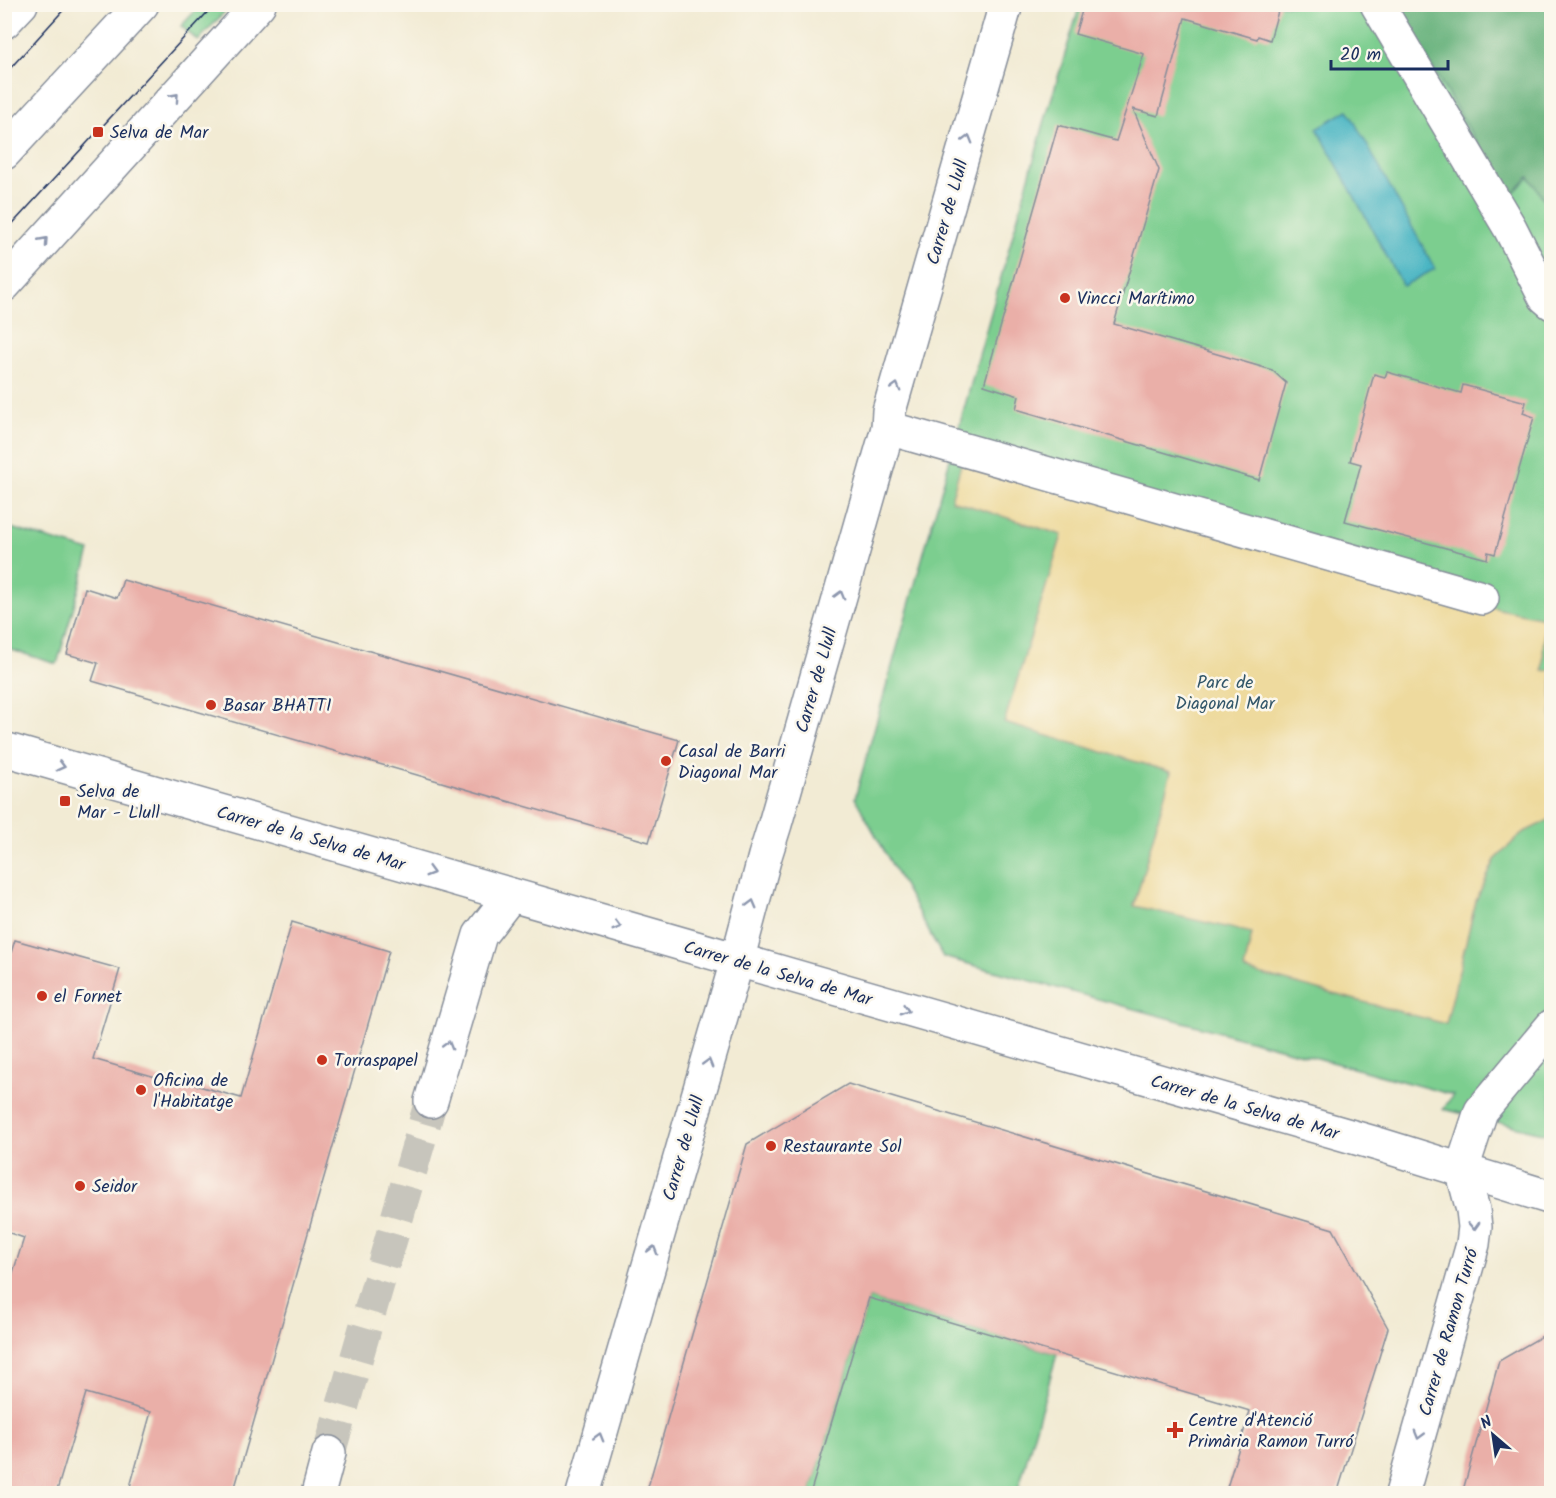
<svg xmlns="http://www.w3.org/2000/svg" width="1556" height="1498" viewBox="0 0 1556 1498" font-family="Kalam,sans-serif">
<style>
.green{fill:#7cce8f;stroke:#4c7e76;stroke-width:1.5}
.forest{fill:#65b17a;stroke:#40706c;stroke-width:1.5}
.sand{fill:#eeda9e;stroke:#84847e;stroke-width:1.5}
.water{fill:#48b5c3;stroke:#327290;stroke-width:1.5}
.building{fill:#eaafa8}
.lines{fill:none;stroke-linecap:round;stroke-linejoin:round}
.minor-tunnel{stroke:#c7c5bc;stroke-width:33;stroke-dasharray:33 16;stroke-linecap:butt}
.minor-casing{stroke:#868d99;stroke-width:36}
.minor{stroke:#fff;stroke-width:33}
.tram{stroke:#1b2f5e;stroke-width:1.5}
.oneway{stroke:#8d97ae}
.poi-dot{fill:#c8321e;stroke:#fbf7ec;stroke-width:2}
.labels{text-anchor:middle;stroke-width:5;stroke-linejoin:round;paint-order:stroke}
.poi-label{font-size:18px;fill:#1b2f5e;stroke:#fbf7ec;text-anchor:start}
.street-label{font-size:18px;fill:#1b2f5e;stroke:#fbf7ec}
.park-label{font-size:18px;fill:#33576a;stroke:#fbf7ec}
</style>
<rect width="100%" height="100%" fill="#fbf7ec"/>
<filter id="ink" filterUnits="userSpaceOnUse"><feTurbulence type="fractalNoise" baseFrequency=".0167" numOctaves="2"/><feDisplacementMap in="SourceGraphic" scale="12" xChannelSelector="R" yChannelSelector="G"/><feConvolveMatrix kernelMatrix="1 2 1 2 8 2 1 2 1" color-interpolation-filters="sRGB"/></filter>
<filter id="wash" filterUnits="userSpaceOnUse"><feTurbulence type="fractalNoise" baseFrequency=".008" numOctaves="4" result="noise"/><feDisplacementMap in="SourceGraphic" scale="24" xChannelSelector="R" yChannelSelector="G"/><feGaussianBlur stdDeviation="1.35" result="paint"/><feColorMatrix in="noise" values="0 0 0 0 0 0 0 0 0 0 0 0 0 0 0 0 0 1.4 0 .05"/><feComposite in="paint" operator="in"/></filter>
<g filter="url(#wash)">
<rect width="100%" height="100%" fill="#f2ebd4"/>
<g class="green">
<polygon points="201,5 231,5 198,41 181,26"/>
<polygon points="1080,5 1551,5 1551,1135 1443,1109 1453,1095 943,957 855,798 1045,120"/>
<polygon points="4,526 90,551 57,664 5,648"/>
<polygon points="869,1298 1057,1354 1017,1493 810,1494"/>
</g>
<polygon class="forest" points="1395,5 1551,5 1551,210 1529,177 1509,197"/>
<polygon class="sand" points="964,454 1499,609 1544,618 1543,671 1552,670 1551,819 1522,833 1495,860 1476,901 1446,1024 1244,970 1252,933 1134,906 1171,772 1004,723 1062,535 951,500"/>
<polygon class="water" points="1348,110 1435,269 1403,286 1317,128"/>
<g id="blocks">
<g class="building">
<polygon points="1084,4 1280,4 1270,40 1258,36 1257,39 1185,18 1158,116 1133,109 1159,170 1114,324 1272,370 1286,383 1259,480 1016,409 1019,396 984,385 1058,125 1116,141 1144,54 1075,34"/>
<polygon points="1387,372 1461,393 1463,385 1526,402 1523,413 1534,417 1495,554 1488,552 1487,559 1345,521 1361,464 1350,461 1374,374 1385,377"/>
<polygon points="123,580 679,740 649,842 92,681 98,663 67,654 85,588 117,598"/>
<polygon points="292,922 389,951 233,1494 128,1494 151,1412 86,1393 56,1494 4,1494 4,1301 24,1238 4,1231 4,975 15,940 120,969 93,1059 180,1084 181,1081 241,1098"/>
<polygon points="848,1084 1333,1229 1388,1328 1337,1494 1225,1494 1250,1411 869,1298 810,1494 668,1494 648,1487 747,1144"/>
<polygon points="1551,1331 1551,1494 1462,1494 1499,1361"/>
</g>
</g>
</g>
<g filter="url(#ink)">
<use href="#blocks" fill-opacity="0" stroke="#868d99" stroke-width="1.5"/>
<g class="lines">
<polyline class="minor-tunnel" points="329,1453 431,1101"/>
<g class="minor-casing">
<g id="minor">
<polyline points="1377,4 1510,228 1545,297 1552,303"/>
<polyline points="4,22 21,4"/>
<polyline points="4,153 142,4"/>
<polyline points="4,285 259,4"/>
<polyline points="888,428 1482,598"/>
<polyline points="4,749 1381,1145 1552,1198"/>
<polyline points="431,1101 480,935 511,895"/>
<polyline points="318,1494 329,1453"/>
<polyline points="583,1494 737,961 765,856 775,824 888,428 889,411 1006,4"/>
<polyline points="1402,1494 1473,1244 1475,1227 1473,1210 1462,1169 1481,1111 1552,1026"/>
</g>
</g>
<use href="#minor" class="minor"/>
<g class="tram">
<polyline points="4,75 69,4"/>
<polyline points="4,233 215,4"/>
</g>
</g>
<defs><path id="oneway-chevron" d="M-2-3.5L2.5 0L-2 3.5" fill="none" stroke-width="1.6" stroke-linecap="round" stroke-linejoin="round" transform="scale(1.5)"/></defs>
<g class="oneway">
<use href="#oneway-chevron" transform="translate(175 97) rotate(-48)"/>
<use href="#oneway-chevron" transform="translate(968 139) rotate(-74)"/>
<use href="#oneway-chevron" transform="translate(44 241) rotate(-48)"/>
<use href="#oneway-chevron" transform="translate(896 387) rotate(-74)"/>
<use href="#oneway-chevron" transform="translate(840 595) rotate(-74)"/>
<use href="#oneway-chevron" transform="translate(61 766) rotate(15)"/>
<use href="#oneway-chevron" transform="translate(430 872) rotate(16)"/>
<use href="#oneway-chevron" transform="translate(752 904) rotate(-75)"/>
<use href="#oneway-chevron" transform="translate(617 926) rotate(16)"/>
<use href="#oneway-chevron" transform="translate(905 1010) rotate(16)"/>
<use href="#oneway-chevron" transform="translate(448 1045) rotate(-74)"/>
<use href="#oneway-chevron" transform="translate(708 1063) rotate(-74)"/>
<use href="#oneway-chevron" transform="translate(1474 1226) rotate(88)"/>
<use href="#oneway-chevron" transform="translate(653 1250) rotate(-74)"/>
<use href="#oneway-chevron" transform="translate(1419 1435) rotate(106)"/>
<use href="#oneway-chevron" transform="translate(599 1437) rotate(-74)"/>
</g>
</g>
<g class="poi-dot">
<rect x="92" y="126" width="12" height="12" rx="3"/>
<circle cx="1065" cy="298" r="6"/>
<circle cx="211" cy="705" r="6"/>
<circle cx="666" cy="761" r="6"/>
<rect x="59" y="795" width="12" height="12" rx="3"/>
<circle cx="42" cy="996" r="6"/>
<circle cx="322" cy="1060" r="6"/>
<circle cx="141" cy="1090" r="6"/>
<circle cx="771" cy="1146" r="6"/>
<circle cx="80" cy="1186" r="6"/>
<path d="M1172 1421h6v6h6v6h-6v6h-6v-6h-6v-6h6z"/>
</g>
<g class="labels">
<g class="poi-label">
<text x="110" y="138">Selva de Mar</text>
<text x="1077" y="304">Vincci Marítimo</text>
<text x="223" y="711">Basar BHATTI</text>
<text x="678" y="757">Casal de Barri<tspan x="678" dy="21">Diagonal Mar</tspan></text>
<text x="77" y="797">Selva de<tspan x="77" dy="21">Mar - Llull</tspan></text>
<text x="54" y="1002">el Fornet</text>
<text x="334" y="1066">Torraspapel</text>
<text x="153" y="1086">Oficina de<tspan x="153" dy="21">l'Habitatge</tspan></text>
<text x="783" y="1152">Restaurante Sol</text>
<text x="92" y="1192">Seidor</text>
<text x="1188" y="1426">Centre d'Atenció<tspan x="1188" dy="21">Primària Ramon Turró</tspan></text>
</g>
<g class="street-label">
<text transform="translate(947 212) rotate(-74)" y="6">Carrer de Llull</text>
<text transform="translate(816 680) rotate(-74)" y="6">Carrer de Llull</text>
<text transform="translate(311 838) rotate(16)" y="6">Carrer de la Selva de Mar</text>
<text transform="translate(778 973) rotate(16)" y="6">Carrer de la Selva de Mar</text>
<text transform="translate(1245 1107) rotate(16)" y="6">Carrer de la Selva de Mar</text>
<text transform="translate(683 1148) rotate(-74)" y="6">Carrer de Llull</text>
<text transform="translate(1448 1332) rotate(-74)" y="6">Carrer de Ramon Turró</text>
</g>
<g class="park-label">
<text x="1225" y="688">Parc de<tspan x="1225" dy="21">Diagonal Mar</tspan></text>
</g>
</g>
<rect width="1556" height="1498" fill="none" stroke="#fbf7ec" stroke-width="24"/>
<g transform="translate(1493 1435) rotate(331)" stroke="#fbf7ec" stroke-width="4.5" paint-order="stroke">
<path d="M0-4.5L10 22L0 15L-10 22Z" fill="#1b2f5e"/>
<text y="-9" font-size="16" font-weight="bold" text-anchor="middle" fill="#1b2f5e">N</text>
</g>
<path d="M1331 60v9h117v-9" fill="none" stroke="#1b2f5e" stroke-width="3"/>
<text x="1340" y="60" font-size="18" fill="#1b2f5e" stroke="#fbf7ec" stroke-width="4.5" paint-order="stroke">20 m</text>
</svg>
